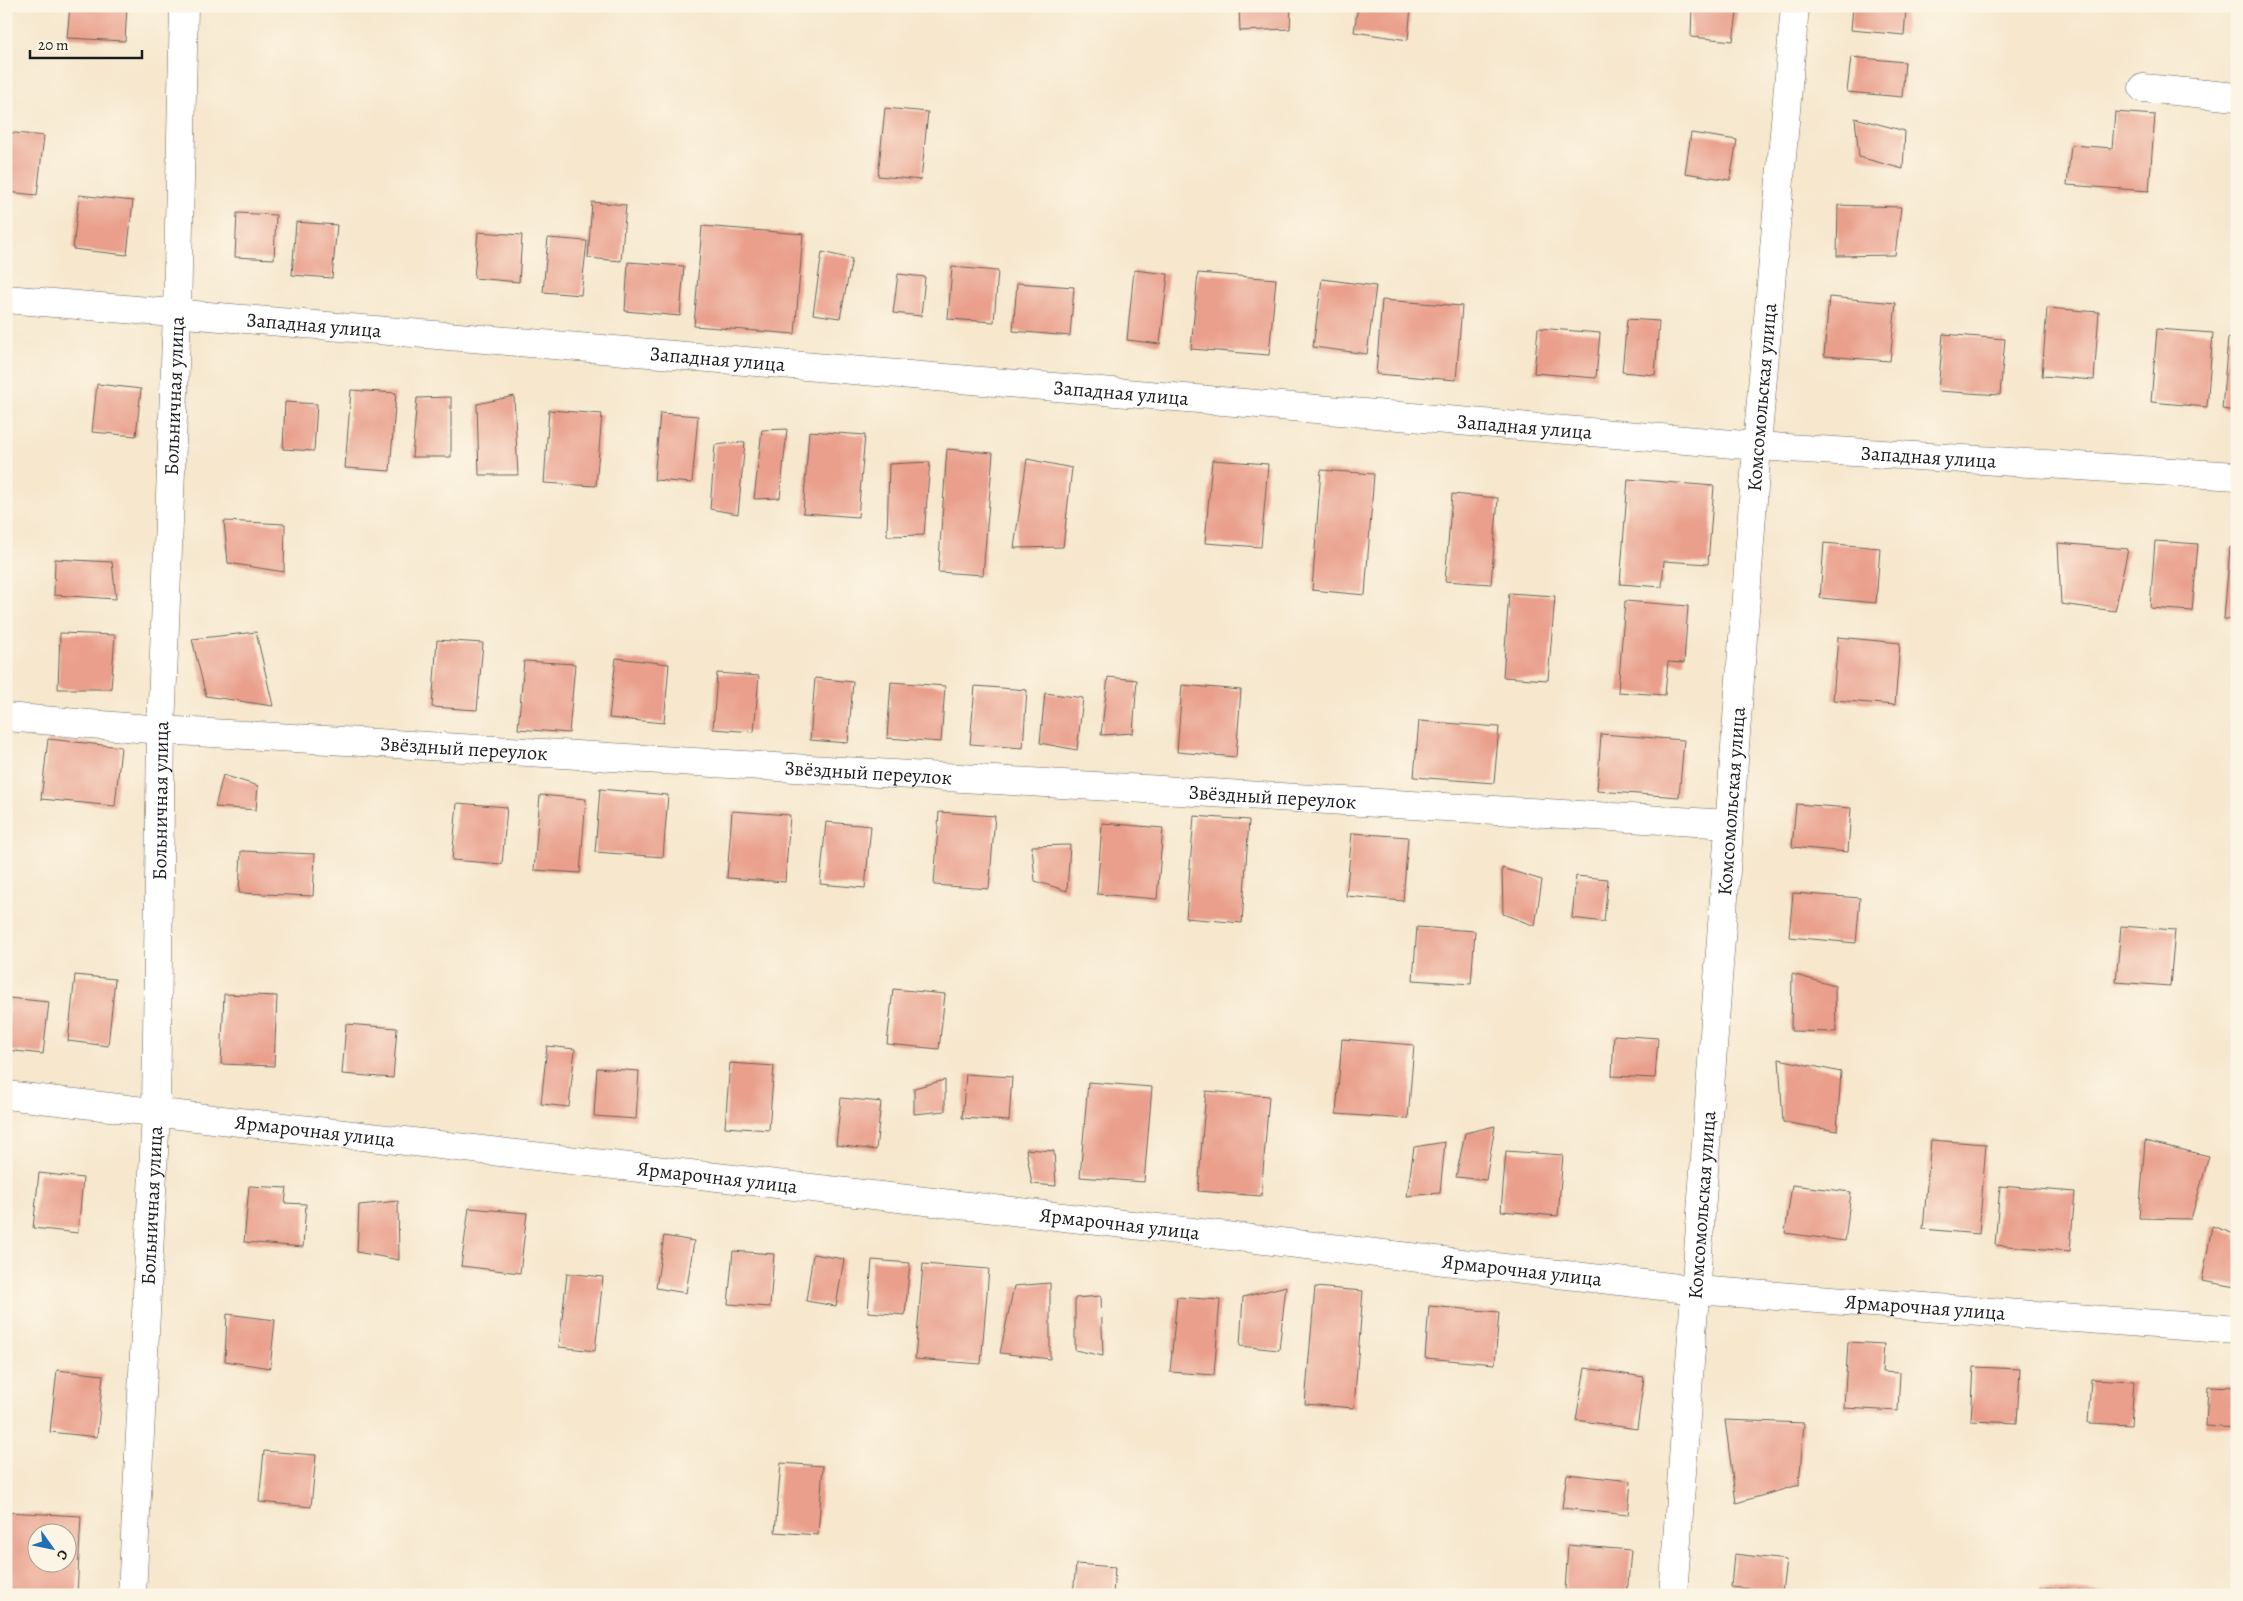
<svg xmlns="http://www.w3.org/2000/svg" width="2243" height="1601" viewBox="0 0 2243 1601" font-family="Alegreya,serif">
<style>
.building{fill:#e99f8b;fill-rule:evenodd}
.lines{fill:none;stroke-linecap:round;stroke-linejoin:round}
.street-casing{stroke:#68635a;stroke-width:29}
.street{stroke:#fff;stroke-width:28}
.labels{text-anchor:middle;stroke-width:4;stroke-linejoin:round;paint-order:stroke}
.street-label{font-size:20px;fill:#1c1c1c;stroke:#fcf5e5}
</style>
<rect width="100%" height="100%" fill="#fcf5e5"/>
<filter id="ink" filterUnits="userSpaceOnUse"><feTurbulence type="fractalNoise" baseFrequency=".02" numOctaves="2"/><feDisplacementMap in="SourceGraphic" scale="10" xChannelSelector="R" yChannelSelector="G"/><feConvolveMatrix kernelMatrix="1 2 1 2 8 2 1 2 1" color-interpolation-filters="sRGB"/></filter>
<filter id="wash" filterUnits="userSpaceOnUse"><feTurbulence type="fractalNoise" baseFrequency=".0096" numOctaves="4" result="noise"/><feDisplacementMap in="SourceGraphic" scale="20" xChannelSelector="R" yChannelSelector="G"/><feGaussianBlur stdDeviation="1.12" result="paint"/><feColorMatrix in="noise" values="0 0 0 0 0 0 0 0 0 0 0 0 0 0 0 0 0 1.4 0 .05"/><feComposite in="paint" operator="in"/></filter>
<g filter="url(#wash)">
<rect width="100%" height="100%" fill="#f6e7cd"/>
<g id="blocks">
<g class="building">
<polygon points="70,6 127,6 125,41 67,38"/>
<polygon points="1239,6 1291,6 1290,29 1240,31"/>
<polygon points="1358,6 1411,6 1408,40 1354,32"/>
<polygon points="1692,6 1738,6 1733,41 1691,37"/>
<polygon points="1853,6 1906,10 1904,35 1851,30"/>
<polygon points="1851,57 1905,62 1902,97 1847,92"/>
<polygon points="885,108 928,112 921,180 878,176"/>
<polygon points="2115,112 2155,115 2149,191 2067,185 2071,145 2112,148"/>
<polygon points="1855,118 1905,131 1903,169 1859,157"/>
<polygon points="6,132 44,136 37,195 6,192"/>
<polygon points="1691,133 1737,140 1730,180 1685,173"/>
<polygon points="79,195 133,201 127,255 73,249"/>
<polygon points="592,202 626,205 621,261 588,258"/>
<polygon points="1838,205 1901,207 1895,255 1837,256"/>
<polygon points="237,213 276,215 274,259 235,257"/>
<polygon points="296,222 337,225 332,278 292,275"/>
<polygon points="702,226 803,234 795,334 694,326"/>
<polygon points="478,232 522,235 519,282 474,278"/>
<polygon points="548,238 587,241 581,295 543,292"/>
<polygon points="822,252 852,259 840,318 813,314"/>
<polygon points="628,262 684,266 680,316 625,311"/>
<polygon points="952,267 998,271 994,322 948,319"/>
<polygon points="1134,270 1168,274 1160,344 1127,340"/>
<polygon points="1198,273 1276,279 1269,355 1191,349"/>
<polygon points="898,274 925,277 921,316 893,313"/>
<polygon points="1322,279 1376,286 1367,354 1313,347"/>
<polygon points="1017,283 1074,287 1070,336 1013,331"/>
<polygon points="1829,297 1896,303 1890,361 1824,356"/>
<polygon points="1382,300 1462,306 1456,380 1376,374"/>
<polygon points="2047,308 2099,312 2094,380 2042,376"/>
<polygon points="1627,319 1659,321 1655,375 1622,372"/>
<polygon points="1538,328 1600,333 1596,378 1534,373"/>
<polygon points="2157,329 2213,333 2207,407 2151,402"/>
<polygon points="1943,334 2005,339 2000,395 1938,391"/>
<polygon points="2228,338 2237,339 2237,411 2222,409"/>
<polygon points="97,384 141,389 136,436 92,432"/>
<polygon points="351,390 396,393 390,471 345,468"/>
<polygon points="514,396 518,475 479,475 477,404"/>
<polygon points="451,397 451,457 412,457 417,398"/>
<polygon points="285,402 317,404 314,451 283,449"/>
<polygon points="549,410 602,414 596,486 544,483"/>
<polygon points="660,413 698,416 692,483 654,480"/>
<polygon points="787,429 780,498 754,499 762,430"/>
<polygon points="809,431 865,435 858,517 803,513"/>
<polygon points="745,442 738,514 710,509 715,445"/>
<polygon points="947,449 993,453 983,575 938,572"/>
<polygon points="1027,459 1072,468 1063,547 1014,548"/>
<polygon points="1212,460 1268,464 1261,547 1205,543"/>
<polygon points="930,462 924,535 887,536 889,464"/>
<polygon points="1321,470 1374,474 1365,595 1312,590"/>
<polygon points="1628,479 1714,486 1708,564 1664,561 1662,587 1620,584"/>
<polygon points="1452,494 1498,498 1491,584 1445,581"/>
<polygon points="224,521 285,524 284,572 228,563"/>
<polygon points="2155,541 2198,544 2192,611 2150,608"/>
<polygon points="1824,543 1880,548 1876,603 1820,598"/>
<polygon points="2058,543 2128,549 2115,611 2061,604"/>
<polygon points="2230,547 2237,548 2237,620 2224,619"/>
<polygon points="55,559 112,562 116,599 54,595"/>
<polygon points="1509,593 1555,596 1548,680 1503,677"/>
<polygon points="1625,601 1688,606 1684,663 1668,662 1665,695 1618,692"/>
<polygon points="256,632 273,706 206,696 192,639"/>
<polygon points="60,633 115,635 111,689 58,689"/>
<polygon points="1838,637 1900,643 1895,705 1833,700"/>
<polygon points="437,640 483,643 477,710 432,707"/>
<polygon points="616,658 669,664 664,723 609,718"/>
<polygon points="524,661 575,664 569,733 518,729"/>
<polygon points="717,673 759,676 754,732 713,729"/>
<polygon points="1108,677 1137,680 1133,733 1101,735"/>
<polygon points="815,678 853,682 848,743 810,740"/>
<polygon points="891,682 945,686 941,742 887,738"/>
<polygon points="1182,685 1241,690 1236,757 1177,752"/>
<polygon points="975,686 1027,690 1023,748 970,744"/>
<polygon points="1045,693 1083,698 1077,750 1040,743"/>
<polygon points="1419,721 1499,727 1494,783 1414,777"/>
<polygon points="1601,734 1684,740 1679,797 1597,791"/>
<polygon points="48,739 121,747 115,806 41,799"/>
<polygon points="223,775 258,786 256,810 215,807"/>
<polygon points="600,789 668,795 663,857 595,852"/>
<polygon points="540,795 586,799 580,873 534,870"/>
<polygon points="457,803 507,807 502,864 452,860"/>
<polygon points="1796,804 1851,808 1848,852 1792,847"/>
<polygon points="732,811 790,815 785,882 727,878"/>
<polygon points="939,812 995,816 989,889 934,885"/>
<polygon points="1194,816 1249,820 1242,923 1186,918"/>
<polygon points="826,822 871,826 865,888 820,884"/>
<polygon points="1102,823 1163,828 1157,899 1097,894"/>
<polygon points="1352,833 1408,837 1403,901 1346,896"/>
<polygon points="1070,845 1067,891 1035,881 1032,846"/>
<polygon points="241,851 315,854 313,896 239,893"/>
<polygon points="1502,868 1542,880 1535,926 1503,914"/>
<polygon points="1576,876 1608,879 1604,922 1572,918"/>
<polygon points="1793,893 1860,898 1856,943 1789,937"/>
<polygon points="2121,926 2175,930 2170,986 2116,982"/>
<polygon points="1417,927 1475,931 1471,984 1413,980"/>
<polygon points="1792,974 1835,986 1836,1032 1791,1031"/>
<polygon points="75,975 115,979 108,1046 68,1041"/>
<polygon points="893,989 945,994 939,1049 887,1044"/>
<polygon points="224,994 277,996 274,1066 221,1064"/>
<polygon points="9,998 49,1002 43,1054 6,1050"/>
<polygon points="346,1024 397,1028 393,1078 342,1074"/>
<polygon points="1614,1035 1658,1038 1655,1078 1612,1076"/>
<polygon points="1342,1039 1414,1045 1408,1119 1336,1114"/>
<polygon points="547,1046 575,1049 569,1107 541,1104"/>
<polygon points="1779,1059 1841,1072 1837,1131 1783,1122"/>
<polygon points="730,1063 774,1066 769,1130 725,1127"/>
<polygon points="597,1068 639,1071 636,1119 594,1116"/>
<polygon points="966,1074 1012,1077 1009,1121 962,1118"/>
<polygon points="945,1080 945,1111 914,1114 914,1088"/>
<polygon points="1088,1082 1152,1087 1144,1182 1080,1177"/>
<polygon points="1206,1091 1269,1096 1261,1196 1198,1191"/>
<polygon points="841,1098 881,1102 876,1150 836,1145"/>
<polygon points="1495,1126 1486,1180 1456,1177 1465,1133"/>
<polygon points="1931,1140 1986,1144 1979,1234 1923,1229"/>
<polygon points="2145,1141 2209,1156 2191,1219 2139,1218"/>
<polygon points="1445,1142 1440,1193 1407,1196 1414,1147"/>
<polygon points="1026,1149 1054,1151 1056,1186 1032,1184"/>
<polygon points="1506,1151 1563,1155 1558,1216 1501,1211"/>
<polygon points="39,1173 83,1178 78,1233 33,1228"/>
<polygon points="1792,1185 1851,1192 1845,1241 1785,1233"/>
<polygon points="249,1186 287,1188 285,1203 306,1204 303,1247 244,1242"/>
<polygon points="2000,1186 2075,1192 2070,1251 1995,1245"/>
<polygon points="398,1201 399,1260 357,1252 359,1205"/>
<polygon points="469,1208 527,1213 520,1273 461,1266"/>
<polygon points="2212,1226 2237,1235 2237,1287 2202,1281"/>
<polygon points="664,1236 694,1241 686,1293 656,1288"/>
<polygon points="733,1251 774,1254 770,1307 728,1304"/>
<polygon points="813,1254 844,1259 836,1306 806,1301"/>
<polygon points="872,1260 910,1263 905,1315 868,1312"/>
<polygon points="923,1264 989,1269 981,1364 915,1359"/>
<polygon points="567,1273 603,1277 595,1351 559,1347"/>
<polygon points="1050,1283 1050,1359 1000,1353 1014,1286"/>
<polygon points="1286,1286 1279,1350 1240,1346 1243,1297"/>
<polygon points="1315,1287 1363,1291 1354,1408 1305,1404"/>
<polygon points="1101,1296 1103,1356 1075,1350 1075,1298"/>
<polygon points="1177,1297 1220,1300 1214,1375 1170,1372"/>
<polygon points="1429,1306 1499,1312 1495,1364 1425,1358"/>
<polygon points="227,1314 275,1320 270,1368 225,1361"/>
<polygon points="1848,1342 1884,1344 1882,1372 1900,1373 1898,1411 1844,1408"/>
<polygon points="1974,1367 2020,1369 2017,1423 1971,1421"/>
<polygon points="1585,1368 1644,1377 1637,1429 1576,1420"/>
<polygon points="57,1370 103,1375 97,1437 50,1432"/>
<polygon points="2091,1379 2134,1381 2131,1425 2088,1423"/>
<polygon points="2208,1386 2237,1387 2237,1428 2206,1426"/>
<polygon points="1725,1420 1804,1423 1799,1485 1736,1503"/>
<polygon points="264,1451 316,1455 311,1507 259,1502"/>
<polygon points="781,1463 823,1466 818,1535 775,1532"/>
<polygon points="1567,1474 1631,1481 1628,1515 1562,1508"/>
<path d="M6 1512 81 1516 77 1595H6ZM38 1534H68V1564H38Z"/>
<polygon points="1568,1545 1631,1550 1627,1595 1565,1591"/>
<polygon points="1734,1554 1786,1560 1782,1592 1731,1587"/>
<polygon points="1076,1564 1115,1567 1113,1595 1073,1595"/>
<polygon points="2041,1587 2108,1592 2108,1595 2040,1595"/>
</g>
</g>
</g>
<g filter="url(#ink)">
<use href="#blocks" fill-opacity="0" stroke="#68635a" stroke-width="1"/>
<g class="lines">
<g class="street-casing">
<g id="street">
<polyline points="2143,88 2237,97"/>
<path id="s1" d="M6 299 1757 446 2237 476"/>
<path id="s2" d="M6 717 161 730 1729 824"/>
<path id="s3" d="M6 1095 1696 1290 2237 1330"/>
<path id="s4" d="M132 1595 156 1112 161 730 177 313 184 6"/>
<path id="s5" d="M1673 1595 1757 446 1795 6"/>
</g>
</g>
<use href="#street" class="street"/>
</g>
</g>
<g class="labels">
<g class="street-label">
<text dy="7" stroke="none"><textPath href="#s1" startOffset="309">Западная улица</textPath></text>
<text dy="7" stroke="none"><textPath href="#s1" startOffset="714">Западная улица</textPath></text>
<text dy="7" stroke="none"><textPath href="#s1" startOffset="1119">Западная улица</textPath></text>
<text dy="7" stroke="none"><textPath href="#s4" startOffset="1200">Больничная улица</textPath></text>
<text dy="7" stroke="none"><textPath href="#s5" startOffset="1201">Комсомольская улица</textPath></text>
<text dy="7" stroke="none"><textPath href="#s1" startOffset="1524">Западная улица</textPath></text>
<text dy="7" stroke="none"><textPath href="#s1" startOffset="1929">Западная улица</textPath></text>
<text dy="7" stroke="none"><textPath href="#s2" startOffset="459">Звёздный переулок</textPath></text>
<text dy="7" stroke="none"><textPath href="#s2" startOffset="864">Звёздный переулок</textPath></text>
<text dy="7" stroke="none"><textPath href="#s2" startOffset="1269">Звёздный переулок</textPath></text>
<text dy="7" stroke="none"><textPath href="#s5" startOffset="796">Комсомольская улица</textPath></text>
<text dy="7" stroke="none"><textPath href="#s4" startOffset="795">Больничная улица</textPath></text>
<text dy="7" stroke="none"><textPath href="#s3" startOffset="311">Ярмарочная улица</textPath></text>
<text dy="7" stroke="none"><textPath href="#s3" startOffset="716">Ярмарочная улица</textPath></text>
<text dy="7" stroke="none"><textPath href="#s5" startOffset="391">Комсомольская улица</textPath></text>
<text dy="7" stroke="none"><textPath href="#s4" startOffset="390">Больничная улица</textPath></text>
<text dy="7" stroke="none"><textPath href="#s3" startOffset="1121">Ярмарочная улица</textPath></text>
<text dy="7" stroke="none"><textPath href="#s3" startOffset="1526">Ярмарочная улица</textPath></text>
<text dy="7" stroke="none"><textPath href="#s3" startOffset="1931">Ярмарочная улица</textPath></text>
</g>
</g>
<rect width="2243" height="1601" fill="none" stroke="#fcf5e5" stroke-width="25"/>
<g transform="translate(52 1548) rotate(123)"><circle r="24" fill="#fcf5e5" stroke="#a29e95"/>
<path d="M0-4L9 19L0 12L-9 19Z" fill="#1f6fb2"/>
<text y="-8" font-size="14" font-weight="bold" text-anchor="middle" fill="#1c1c1c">С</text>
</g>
<path d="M30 50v8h112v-8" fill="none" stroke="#1c1c1c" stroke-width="2.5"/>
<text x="38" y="50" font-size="15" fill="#1c1c1c" stroke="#fcf5e5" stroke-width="4" paint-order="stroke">20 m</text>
</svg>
